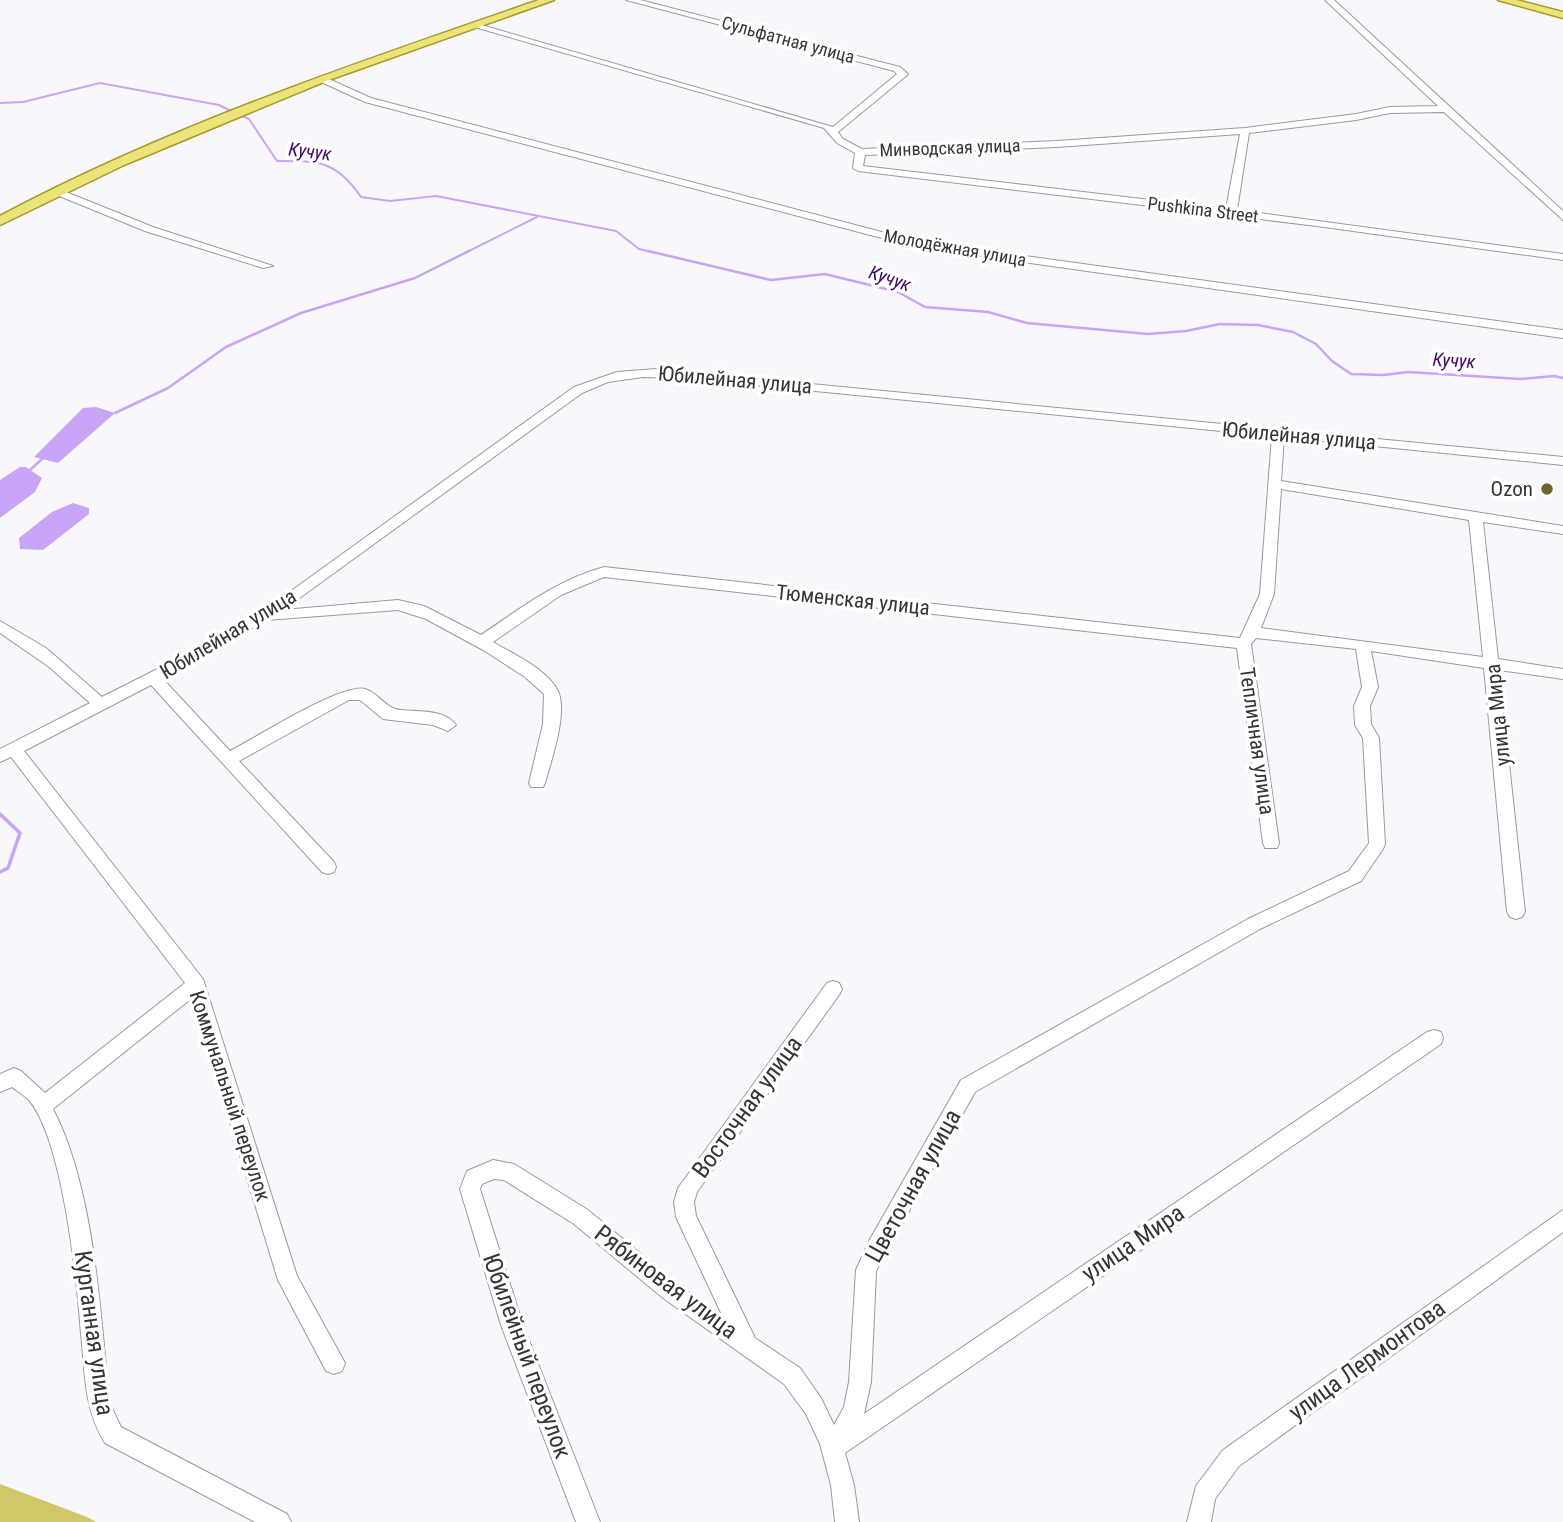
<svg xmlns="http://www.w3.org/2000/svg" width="1563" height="1522" viewBox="0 0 1563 1522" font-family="'Roboto Condensed',sans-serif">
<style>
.forest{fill:#d0c768}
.water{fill:#c8a5f6}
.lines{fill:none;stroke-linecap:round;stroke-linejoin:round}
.stream-far2{stroke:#c8a5f6;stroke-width:2}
.stream-far1{stroke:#c8a5f6;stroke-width:2.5}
.stream{stroke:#c8a5f6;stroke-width:3.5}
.minor-casing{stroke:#9b999d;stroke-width:2}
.major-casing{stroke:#a49b2a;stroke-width:3}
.minor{fill:#fff;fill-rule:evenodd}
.major{fill:#ece47b;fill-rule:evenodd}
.poi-dot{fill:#6a6532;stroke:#fff;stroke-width:2.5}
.labels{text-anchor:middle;stroke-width:7;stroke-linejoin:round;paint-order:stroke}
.far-street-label{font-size:18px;fill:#353436;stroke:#fff}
.far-water-label{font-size:19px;font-style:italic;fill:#410a6a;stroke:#fff}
.street-label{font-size:21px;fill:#353436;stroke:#fff}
.poi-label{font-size:21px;fill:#353436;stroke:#fff;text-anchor:end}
.near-street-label{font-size:24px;fill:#353436;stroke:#fff}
</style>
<rect width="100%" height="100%" fill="#f9f7fb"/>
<polygon class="forest" points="0,1484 87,1517 96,1522 0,1522"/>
<g class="water">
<polygon points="96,407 115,413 58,463 34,457 83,408"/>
<polygon points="20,467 26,467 42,478 35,492 0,518 0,480"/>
<polygon points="73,503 89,508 89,514 43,550 20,549 19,538 52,512"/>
</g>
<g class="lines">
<g class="stream-far2">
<polyline points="0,103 23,102 100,83 219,105 233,112"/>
<path d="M242 116 249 119 277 161C318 161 336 160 361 197L390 201 436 196 616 231 639 249 656 253"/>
<polyline points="465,253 537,217"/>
</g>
<g class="stream-far1">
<polyline points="648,251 771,280 825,274 898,292 925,307 988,312 1027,323 1148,334 1186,331 1220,324 1258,325 1293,332 1316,344 1332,361 1351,374 1384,375 1408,372 1520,379 1554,376 1563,378"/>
<polyline points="115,413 168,388 226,347 301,313 415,278 469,251"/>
<polyline points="30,470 42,459"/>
</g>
<polyline class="stream" points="0,814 20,833 8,868 0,872"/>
<g class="minor-casing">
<g id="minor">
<path d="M626 0H640L900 67 908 74 906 76 838 132 843 139 862 149 1057 141 1245 128 1356 114 1390 107 1438 106 1325 0H1334L1563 211V220L1444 112 1390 113 1356 120 1249 133 1237 210 1563 254V260L1317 226 858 171 853 168 855 153 837 143 824 128 471 26 478 24 833 127 897 74 894 71ZM1240 134 1226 209 863 166 865 155 1057 147Z"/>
<polygon points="322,76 371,98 916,241 1563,330 1563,338 916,247 365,102 319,81 317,79"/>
<polygon points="56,188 153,227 273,266 263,268 145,231 52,193 51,191"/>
<path d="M656 369 1563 457V465L1284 437 1281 481 1563 526V534L1483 522 1498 659 1563 669V679L1499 670 1525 912 1522 917 1516 919 1510 917 1507 912 1484 668 1371 651 1378 687 1370 706 1371 724 1379 738 1385 844 1383 849 1361 881 1260 929 975 1092 876 1271 871 1382 864 1414 1427 1032 1434 1030 1441 1032 1443 1038 1441 1044 845 1453 854 1485 859 1522H835L831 1485 820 1444 806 1414 784 1384 663 1298 574 1224 504 1180 494 1179 482 1184 480 1189 523 1325 600 1522H576L501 1325 460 1189 467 1171 493 1160 514 1164 588 1210 677 1284 722 1315 676 1217 674 1202 678 1188 827 983 833 981 839 983 842 989 839 995 697 1192 694 1202 696 1216 755 1338 800 1368 821 1398 834 1425 844 1407 849 1382 856 1270 869 1241 961 1080 1248 919 1349 871 1369 843 1363 738 1355 725 1354 706 1362 687 1356 649 1256 638 1251 644 1279 843 1277 848H1265L1263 843 1237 648 604 577 561 595 493 642C513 654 547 669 558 691 568 713 551 761 545 783L543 787H531L529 783 543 724 544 694 525 677 485 651 426 619 398 610 266 620 163 679 230 751C256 738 341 683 365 689 379 693 385 709 401 710 418 712 445 709 456 725L448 731 433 725 383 719 360 700H349L239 761 334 862 336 867 334 872 328 874 322 872 151 685 24 751 203 979 297 1276 345 1363 342 1371 334 1374 326 1371 278 1280 192 998 53 1109C94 1187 101 1315 109 1402L121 1427 287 1514 291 1522H255L105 1443C84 1410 85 1372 81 1334 77 1280 63 1141 29 1100 24 1095 17 1091 12 1087L0 1092V1074L14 1068 21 1071 45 1093 185 983 11 757 0 762V749L90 703 48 666 0 633V621L46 648 102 697 183 656 280 599 574 387 617 372ZM643 377 684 378 1272 436 1260 594 1240 638 604 567C557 580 521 608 481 635L424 606 398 600 283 610 582 393 608 382ZM1281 489 1469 520 1483 657 1261 628 1274 594Z"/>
<polygon points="1563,1210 1563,1232 1239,1466 1215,1499 1211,1522 1187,1522 1196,1486 1223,1450"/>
</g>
</g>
<g class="major-casing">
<g id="major">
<path d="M539 0H554L326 81 124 165 0 225V216C171 125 356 63 539 0Z"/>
<polygon points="1498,0 1516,0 1563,12 1563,18"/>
</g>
</g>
<use href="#minor" class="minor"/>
<use href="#major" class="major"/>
</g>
<circle class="poi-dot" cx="1547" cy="489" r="7"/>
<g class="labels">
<g class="far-street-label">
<text transform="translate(788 40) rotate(15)" y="6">Сульфатная улица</text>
<text transform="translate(950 148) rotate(-2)" y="6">Минводская улица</text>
<text transform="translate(1203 210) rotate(7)" y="6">Pushkina Street</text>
<text transform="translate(955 248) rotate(10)" y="6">Молодёжная улица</text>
</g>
<g class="far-water-label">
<text transform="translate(310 151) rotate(7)" y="7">Кучук</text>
<text transform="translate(890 278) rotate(19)" y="7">Кучук</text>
<text transform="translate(1454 360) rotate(3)" y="7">Кучук</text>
</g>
<g class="street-label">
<text transform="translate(735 380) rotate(5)" y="7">Юбилейная улица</text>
<text transform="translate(1299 436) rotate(5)" y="7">Юбилейная улица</text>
<text transform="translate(853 600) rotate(6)" y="7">Тюменская улица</text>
<text transform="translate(228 634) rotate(-31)" y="7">Юбилейная улица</text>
<text transform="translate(1498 715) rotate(-96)" y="7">улица Мира</text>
<text transform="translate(1257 741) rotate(82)" y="7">Тепличная улица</text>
<text transform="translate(230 1096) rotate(72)" y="7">Коммунальный переулок</text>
</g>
<g class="poi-label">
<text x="1533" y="496">Ozon</text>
</g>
<g class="near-street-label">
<text transform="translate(747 1107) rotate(-54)" y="8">Восточная улица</text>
<text transform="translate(913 1186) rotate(-61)" y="8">Цветочная улица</text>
<text transform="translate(1133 1243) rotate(-34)" y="8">улица Мира</text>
<text transform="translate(666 1282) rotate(37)" y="8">Рябиновая улица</text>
<text transform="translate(94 1333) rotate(82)" y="8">Курганная улица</text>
<text transform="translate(527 1356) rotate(70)" y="8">Юбилейный переулок</text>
<text transform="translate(1367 1360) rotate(-36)" y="8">улица Лермонтова</text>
</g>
</g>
</svg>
